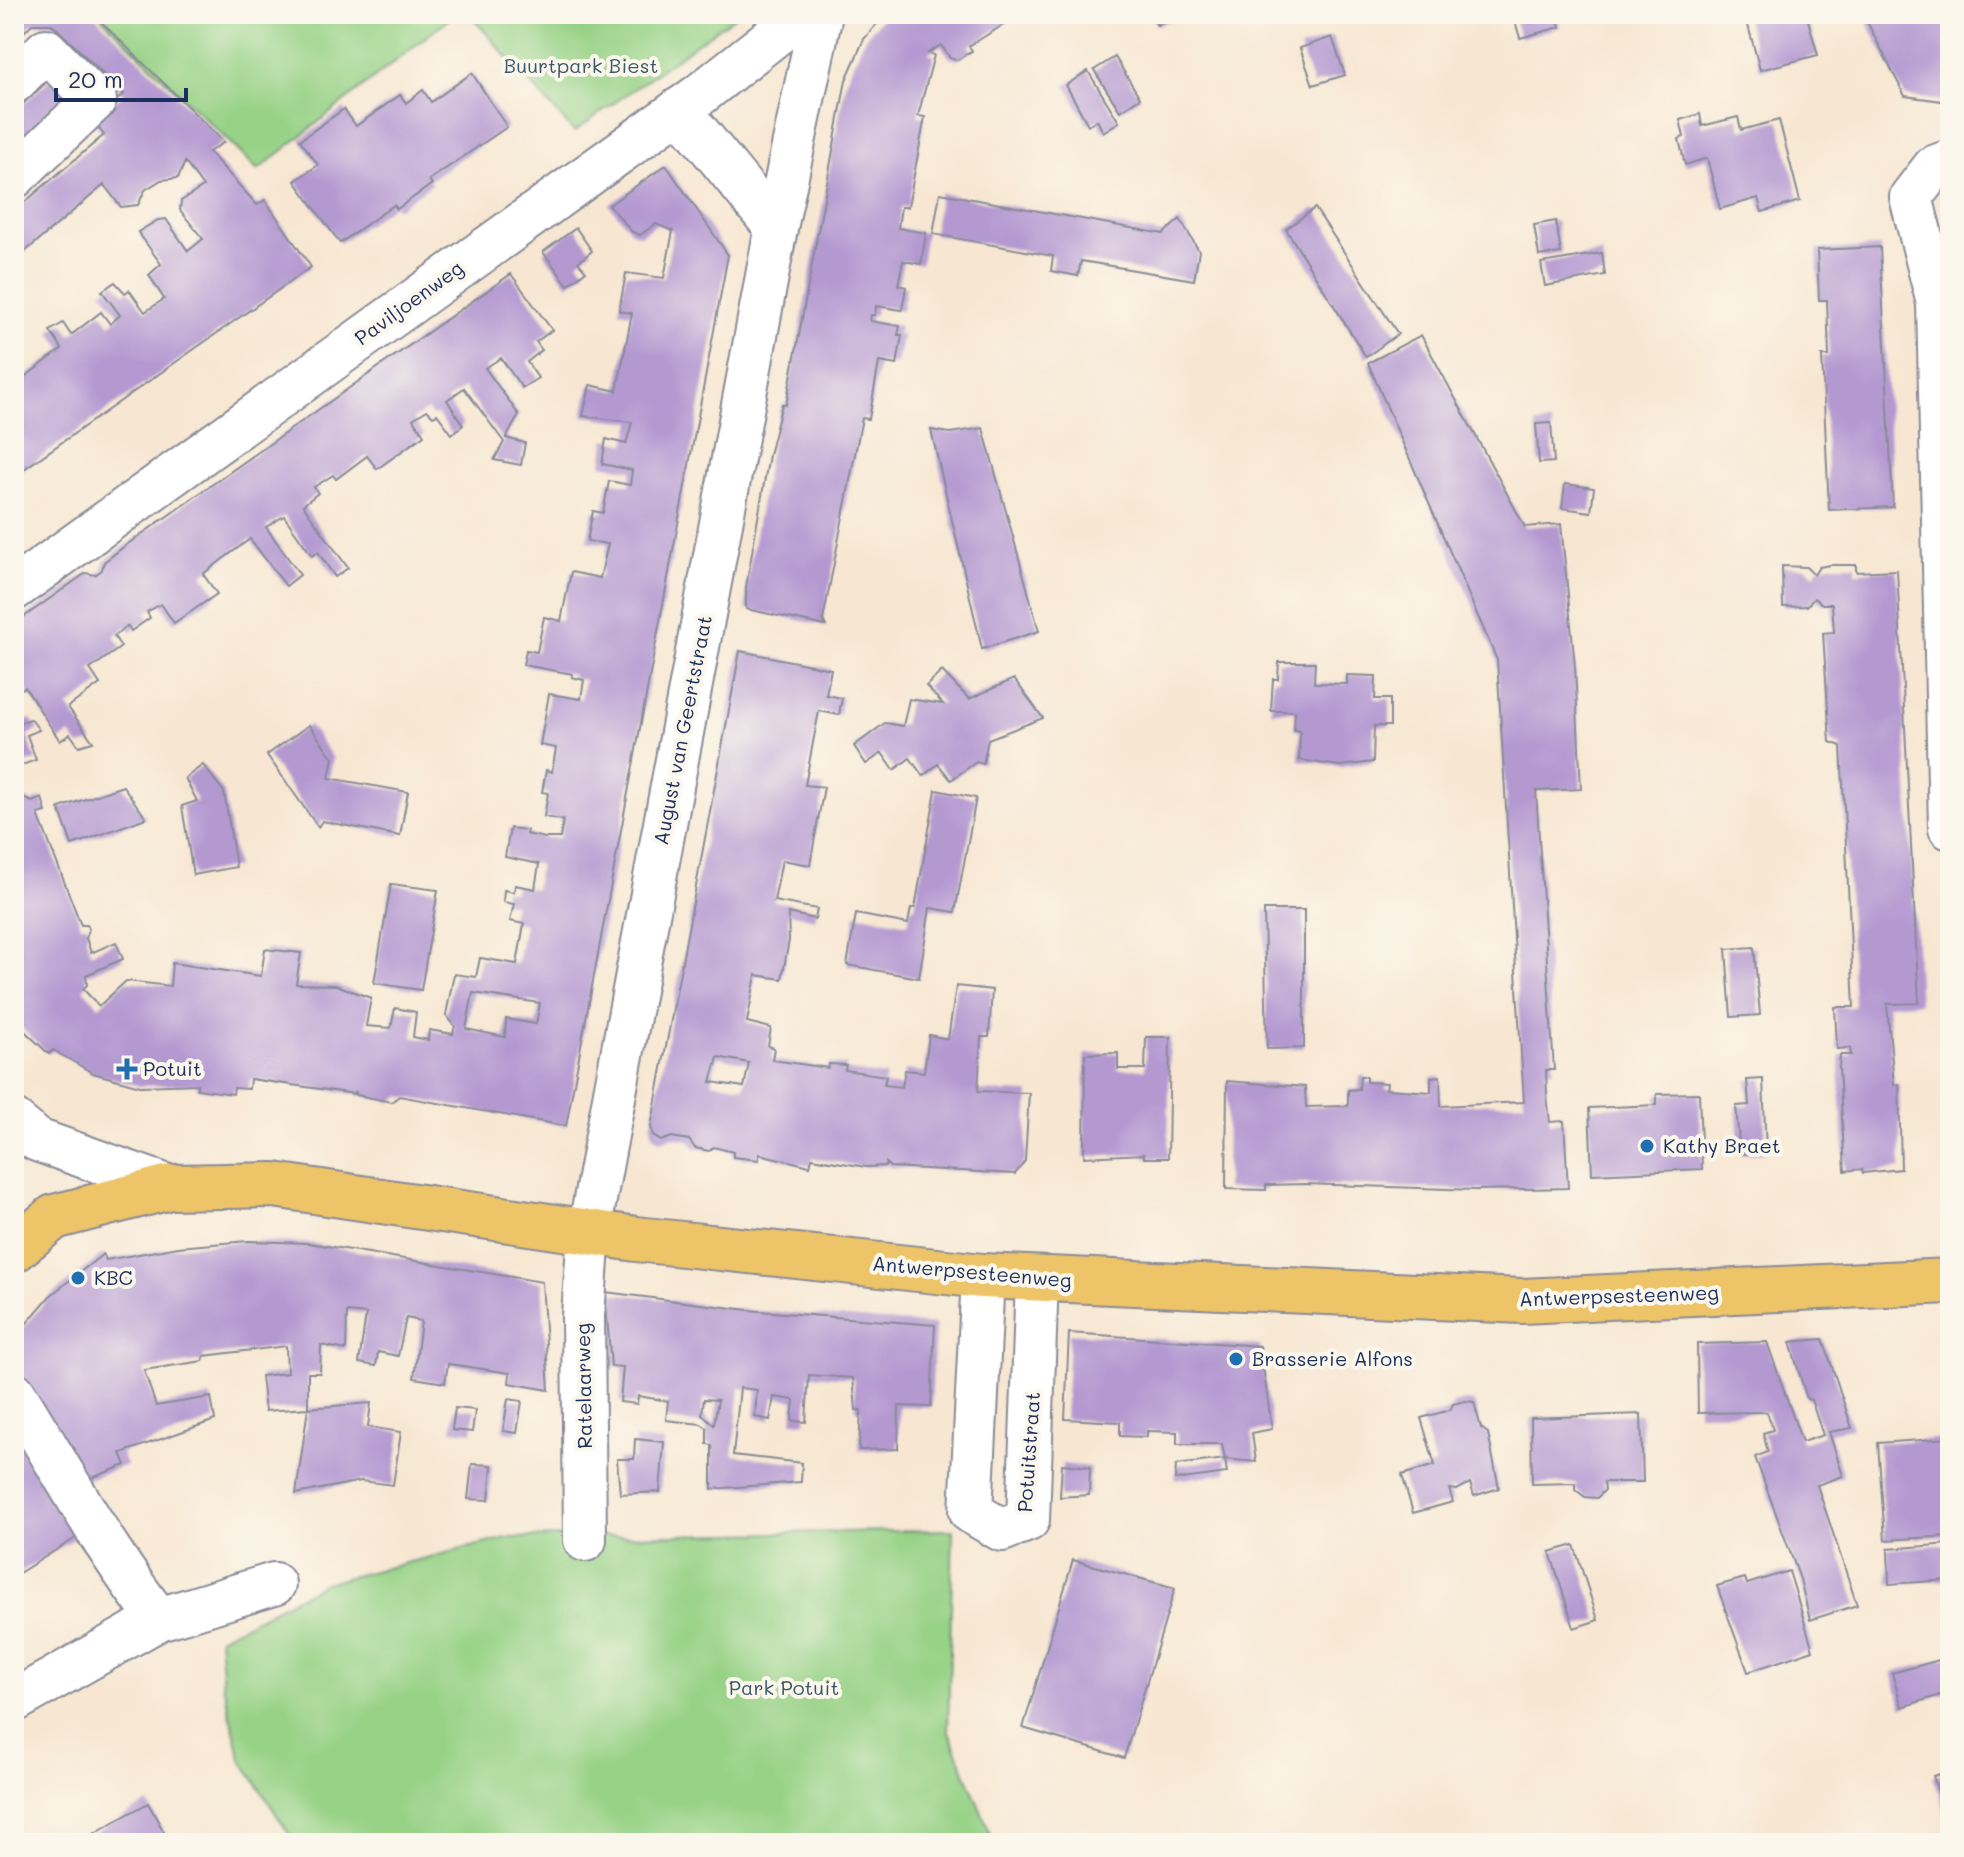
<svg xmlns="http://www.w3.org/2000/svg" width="1964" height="1857" viewBox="0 0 1964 1857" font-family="Mali,sans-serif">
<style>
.green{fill:#97d286;stroke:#598072;stroke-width:2}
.building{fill:#b499d1;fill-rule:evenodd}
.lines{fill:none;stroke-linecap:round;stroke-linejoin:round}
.minor-casing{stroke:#898b98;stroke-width:46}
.major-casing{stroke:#898b98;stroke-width:48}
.minor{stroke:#fff;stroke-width:42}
.major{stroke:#eec469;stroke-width:44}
.poi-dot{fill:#1f6fb2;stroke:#fbf7ec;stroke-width:3}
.labels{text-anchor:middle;stroke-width:8;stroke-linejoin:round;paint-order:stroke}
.park-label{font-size:20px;fill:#3a5868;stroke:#fbf7ec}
.street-label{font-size:20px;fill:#1b2f5e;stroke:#fbf7ec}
.poi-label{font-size:20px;fill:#1b2f5e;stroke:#fbf7ec;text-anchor:start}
</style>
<rect width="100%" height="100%" fill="#fbf7ec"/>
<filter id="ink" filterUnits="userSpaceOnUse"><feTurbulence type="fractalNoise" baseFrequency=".0125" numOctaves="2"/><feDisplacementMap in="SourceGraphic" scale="16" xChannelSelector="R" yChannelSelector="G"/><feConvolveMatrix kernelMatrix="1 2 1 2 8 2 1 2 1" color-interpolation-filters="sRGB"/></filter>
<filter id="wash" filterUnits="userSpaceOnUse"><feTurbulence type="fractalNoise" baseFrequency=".006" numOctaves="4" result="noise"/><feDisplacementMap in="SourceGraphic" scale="32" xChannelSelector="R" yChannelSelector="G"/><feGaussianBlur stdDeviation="1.8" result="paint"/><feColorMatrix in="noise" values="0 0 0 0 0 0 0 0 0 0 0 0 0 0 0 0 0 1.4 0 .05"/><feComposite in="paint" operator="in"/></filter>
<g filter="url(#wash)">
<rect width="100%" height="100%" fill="#f7e7d2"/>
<g class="green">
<polygon points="98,14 455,14 258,170"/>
<polygon points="469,14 738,14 574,132"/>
<polygon points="953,1530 948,1730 994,1843 295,1843 241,1759 223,1685 219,1638 325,1583 507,1538"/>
</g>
<g id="blocks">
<g class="building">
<polygon points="14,14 93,14 224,142 209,152 257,205 265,200 311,267 14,476 14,385 62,349 50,331 63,323 71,335 101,312 110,324 120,315 102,291 115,282 125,293 129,290 145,312 164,299 149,275 161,264 138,232 158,220 166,219 188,251 203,239 180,210 181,201 203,187 185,162 178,178 161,180 145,190 138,205 121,207 104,185 14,261 14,211 104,135 93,121 124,94 52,24 32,24 14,42"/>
<polygon points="885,14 1021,14 969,46 972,51 957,60 950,58 941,45 928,53 934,55 918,116 925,117 908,207 901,207 898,228 926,233 921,264 903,261 898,285 906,287 902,310 876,306 875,315 871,315 870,321 900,326 898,335 902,335 897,365 879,362 869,419 862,418 823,620 826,626 746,609 746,587 769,455 782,404 786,405 846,80 864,39"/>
<polygon points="1150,14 1170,14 1172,20 1157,25"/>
<polygon points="1540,14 1557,14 1560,27 1520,38 1515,21"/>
<polygon points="1745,14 1798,14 1808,20 1818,55 1760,70"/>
<polygon points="1863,14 1945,14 1950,44 1950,102 1905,96"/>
<polygon points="1332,37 1345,75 1313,85 1300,48"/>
<polygon points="1115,57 1140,98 1120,111 1094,70"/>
<polygon points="1088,71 1119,122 1103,132 1097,120 1088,125 1066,85"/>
<polygon points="472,73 507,127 429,180 432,184 397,209 394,205 340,243 295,181 318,165 300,140 344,109 356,126 400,95 406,103 423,90 431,102"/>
<polygon points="51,78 73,101 14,155 14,112"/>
<polygon points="1700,114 1702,126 1738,117 1741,130 1779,120 1800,201 1762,212 1758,198 1720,209 1707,158 1685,165 1679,139 1684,137 1680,120"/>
<path d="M666 165 728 255 566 1126 399 1096 392 1102 357 1095 355 1091V1094L250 1079 249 1089 234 1088 233 1094 197 1089V1084L140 1086 93 1073 53 1050 49 1054 14 1021V796L19 795 32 802 42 798 46 812 38 814 81 925H87L89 929 86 938 91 953 116 942 123 959 86 975 87 985 83 989 99 1006 126 981 170 986 172 963 261 976 265 949 301 953 296 984 336 985 371 998 366 1026 391 1028 395 1008 416 1012 413 1037 428 1040 429 1030 453 1034 455 1026 446 1015 454 974 476 977 480 958 517 964 524 924 510 921 514 904 503 902 504 890 514 892 515 885 535 889 539 864 505 857 510 828 527 830 526 834 545 838H560L563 820 544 817 548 793 542 792 546 770 552 772 556 748 540 745 549 694 581 699 584 680 572 677 573 674 523 665 526 650 537 652 544 617 561 621 571 572 600 578 608 544 587 541 593 511 603 513 609 481 630 485 632 470 602 464 606 439 626 444 632 422 583 416 590 385 617 391 632 313 619 311 626 273 664 278 673 231 656 224 640 235 632 232 609 205ZM473 993 540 1003 536 1024 506 1019 505 1037 466 1029Z"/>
<polygon points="940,193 1163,234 1180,219 1199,251 1194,280 1081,261 1078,276 1051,271 1053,256 933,234"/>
<polygon points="1315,208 1398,334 1366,357 1286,229"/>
<polygon points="1556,221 1561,253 1539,256 1534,225"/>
<polygon points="576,228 592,251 578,262 586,271 568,285 543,252"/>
<polygon points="1880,247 1893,507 1829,510 1822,356 1829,356 1827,300 1819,300 1817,250"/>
<polygon points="1602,253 1605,275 1545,286 1541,263"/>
<polygon points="511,274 552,330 536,342 542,350 527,362 538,378 522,388 501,358 485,368 519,415 506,438 525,443 521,465 494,460 504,442 464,388 447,400 463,425 452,434 437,414 433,416 427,410 413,419 424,435 377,469 367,456 336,479 333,475 314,487 318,493 303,505 348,568 335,577 318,552 312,556 284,516 266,527 300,575 286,586 250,539 203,574 217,594 174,623 161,604 147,612 150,618 131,631 128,626 114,636 121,647 90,669 100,684 68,707 93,742 79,746 70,734 60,741 25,687 14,693 14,624 86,573 95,575 102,570 104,562 122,548"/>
<polygon points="1421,335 1525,527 1561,524 1575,666 1581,789 1536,791 1554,1070 1546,1070 1547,1096 1550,1122 1564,1121 1568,1188 1475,1190 1305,1184 1266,1185 1266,1190 1226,1189 1227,1081 1305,1087 1306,1107 1348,1106 1348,1090 1359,1089 1360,1076 1366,1076 1366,1082 1387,1083 1386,1089 1431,1092 1431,1077 1440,1076 1441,1106 1524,1102 1497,660 1368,363"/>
<polygon points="1551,423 1554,462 1539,463 1536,424"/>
<polygon points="983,428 1039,631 982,649 931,430 950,433"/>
<polygon points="1565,484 1594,488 1591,512 1562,508"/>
<polygon points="1830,565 1856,565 1856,572 1897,570 1919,1003 1887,1004 1894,1085 1899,1084 1901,1169 1863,1173 1862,1169 1845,1171 1839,1067 1840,1055 1851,1055 1850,1048 1837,1049 1835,1007 1854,1007 1841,746 1830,742 1823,633 1834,632 1832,604 1822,604 1814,598 1807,606 1783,607 1782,566 1806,567 1814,575 1819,567"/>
<path d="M740 651 831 669 826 695 842 698 839 715 819 711 805 785 824 787 810 865 782 860 774 901 817 909 815 919 788 913 789 940 782 979 756 975 747 1022 771 1028 768 1046 774 1048 772 1060 828 1068 829 1064 846 1065 845 1070 886 1076 884 1085 902 1087 905 1070 924 1072 929 1035 948 1039 956 986 992 990 989 1037H981L978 1091 1029 1093 1025 1161 1015 1174 890 1167 886 1163V1166L866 1167 812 1158 810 1166 759 1154V1160L733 1157V1152L714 1147 709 1151 695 1148 689 1140 672 1137 661 1141 653 1136 651 1127ZM718 1057 749 1063 744 1087 711 1082Z"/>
<polygon points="1279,662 1315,662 1314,683 1347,684 1347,675 1376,676 1375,699 1390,699 1390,726 1374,726 1373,762 1340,766 1299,760 1300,731 1294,730 1295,711 1271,711 1273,679 1278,679"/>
<polygon points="942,671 969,699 1014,679 1043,718 988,739 983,764 976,762 951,780 938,764 923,776 910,758 894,770 882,753 866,764 854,746 885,723 903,726 909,699 943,704 926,686"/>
<polygon points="31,719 39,730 27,735 36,760 14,768 14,724"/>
<polygon points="309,725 333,758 329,778 408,792 400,836 322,821 318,827 267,755"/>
<polygon points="203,765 224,792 236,867 193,875 182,806 197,801 185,778"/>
<polygon points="123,786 146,818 72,845 59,808"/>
<polygon points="936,790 976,798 955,912 930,908 919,978 847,965 856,914 908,924 911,908 915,908"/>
<polygon points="391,884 438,890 421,990 374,983"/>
<polygon points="1264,910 1304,910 1304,1048 1267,1049"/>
<polygon points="1754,947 1760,1015 1731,1017 1726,949"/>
<polygon points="1146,1037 1170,1037 1168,1158 1144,1158 1144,1154 1084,1157 1085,1054 1118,1053 1118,1069 1145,1069"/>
<polygon points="1763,1079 1766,1153 1740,1154 1736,1106 1749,1105 1747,1080"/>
<polygon points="1699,1093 1702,1169 1592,1174 1589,1108 1657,1105 1657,1094"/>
<polygon points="248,1241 309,1243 542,1282 549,1390 509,1383 510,1373 448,1364 445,1383 414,1378 421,1321 406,1318 398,1356 378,1352 376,1366 359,1363 366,1314 347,1312 346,1350 321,1345 320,1373 308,1373 308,1408 265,1411 261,1376 287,1373 286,1346 204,1356 203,1361 144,1370 156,1406 211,1397 215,1420 121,1453 126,1465 86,1480 14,1362 14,1338 50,1296 103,1254 106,1260 178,1247"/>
<path d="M605 1292 748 1310 935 1325 931 1407 899 1406 898 1449 859 1450 861 1410H856L853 1378 809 1375 806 1422 792 1421 794 1400 774 1397 770 1420 755 1417 757 1390 740 1388 733 1455 802 1463 801 1482 712 1489V1445L707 1444V1428L701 1424 666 1420 668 1401 638 1396 637 1404 620 1402 623 1367 611 1366ZM704 1399 718 1400 714 1425 702 1414Z"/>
<polygon points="1069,1333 1260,1346 1272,1429 1252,1433 1256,1462 1225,1459 1222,1444 1177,1444 1177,1432 1147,1431 1147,1437 1120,1436 1120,1422 1065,1419"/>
<polygon points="1823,1339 1852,1428 1829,1432 1843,1476 1817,1485 1857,1605 1810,1620 1800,1579 1755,1457 1768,1452 1763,1433 1773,1430 1767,1412 1698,1413 1697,1344 1767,1342 1802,1442 1823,1435 1811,1400 1807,1399 1790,1342"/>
<polygon points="508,1399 522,1401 517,1433 503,1431"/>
<polygon points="1465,1401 1474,1402 1481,1428 1488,1433 1499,1488 1474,1496 1470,1483 1457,1490 1449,1489 1453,1502 1413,1513 1402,1475 1435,1465 1421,1418 1450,1410 1453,1404"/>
<polygon points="371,1403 368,1427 401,1432 393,1485 361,1481 296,1494 308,1408"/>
<polygon points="455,1408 475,1410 472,1432 452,1430"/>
<polygon points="14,1413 87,1531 14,1576"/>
<polygon points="1641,1414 1643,1482 1604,1482 1605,1490 1597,1498 1585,1497 1576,1490 1576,1483 1532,1484 1531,1418"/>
<polygon points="1950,1438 1950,1536 1885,1540 1878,1443"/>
<polygon points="635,1439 664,1442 660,1492 620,1494 617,1459 634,1459"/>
<polygon points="1225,1459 1227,1473 1175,1480 1176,1465"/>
<polygon points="472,1464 492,1465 489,1500 468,1499"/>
<polygon points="1062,1464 1090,1467 1089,1495 1060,1497"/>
<polygon points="1950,1544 1950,1580 1889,1584 1888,1549"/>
<polygon points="1574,1545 1598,1620 1574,1628 1550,1552"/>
<polygon points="1073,1560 1175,1588 1124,1758 1023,1728"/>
<polygon points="1789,1571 1813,1650 1748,1672 1717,1586 1745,1578 1747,1584"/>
<polygon points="1950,1657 1950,1692 1902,1707 1892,1673"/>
<polygon points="1950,1771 1950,1825 1949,1825 1933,1776"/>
<polygon points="148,1803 170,1843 84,1843 82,1840"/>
</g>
</g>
</g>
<g filter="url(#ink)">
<use href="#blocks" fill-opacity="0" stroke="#898b98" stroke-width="2"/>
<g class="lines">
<g class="minor-casing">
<g id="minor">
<polyline points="14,82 46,50 95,100 14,177"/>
<polyline points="679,109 776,228"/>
<polyline points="1950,288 1938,303 1950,828"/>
<polyline points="1938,303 1911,197 1934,167 1950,161"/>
<polyline points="14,589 698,96 802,14"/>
<polyline points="14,1121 37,1140 170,1187"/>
<polyline points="983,1276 971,1512 1002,1530 1028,1520 1037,1279"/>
<path d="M14 1393C62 1469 103 1549 159 1619"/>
<polyline points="585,1540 583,1316 589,1232 776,228 821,14"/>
<polyline points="14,1701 159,1619 274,1584"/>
</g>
</g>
<g class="major-casing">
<polyline id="major" points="14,1250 54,1217 170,1187 274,1185 636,1239 983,1276 1522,1301 1950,1281"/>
</g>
<use href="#minor" class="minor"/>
<use href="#major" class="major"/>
</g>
</g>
<g class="poi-dot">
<path d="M123 1057h8v8h8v8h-8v8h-8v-8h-8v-8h8z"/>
<circle cx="1647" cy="1146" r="8"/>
<circle cx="78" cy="1278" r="8"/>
<circle cx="1236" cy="1359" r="8"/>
</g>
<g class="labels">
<g class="park-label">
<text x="581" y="73">Buurtpark Biest</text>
<text x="784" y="1695">Park Potuit</text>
</g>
<g class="street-label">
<text transform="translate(409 303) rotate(-36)" y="7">Paviljoenweg</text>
<text transform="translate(683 730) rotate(-79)" y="7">August van Geertstraat</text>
<text transform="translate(972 1272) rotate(5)" y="7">Antwerpsesteenweg</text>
<text transform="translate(1619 1296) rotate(-2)" y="7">Antwerpsesteenweg</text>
<text transform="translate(584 1386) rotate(-91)" y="7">Ratelaarweg</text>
<text transform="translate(1029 1452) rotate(-86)" y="7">Potuitstraat</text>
</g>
<g class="poi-label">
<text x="143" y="1076">Potuit</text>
<text x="1663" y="1153">Kathy Braet</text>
<text x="94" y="1285">KBC</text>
<text x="1252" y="1366">Brasserie Alfons</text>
</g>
</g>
<rect width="1964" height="1857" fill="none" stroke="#fbf7ec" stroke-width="48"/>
<path d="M56 88v12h130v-12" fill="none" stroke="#1b2f5e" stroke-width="4"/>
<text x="68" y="88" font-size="24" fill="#1b2f5e" stroke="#fbf7ec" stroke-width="6" paint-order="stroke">20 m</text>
</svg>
